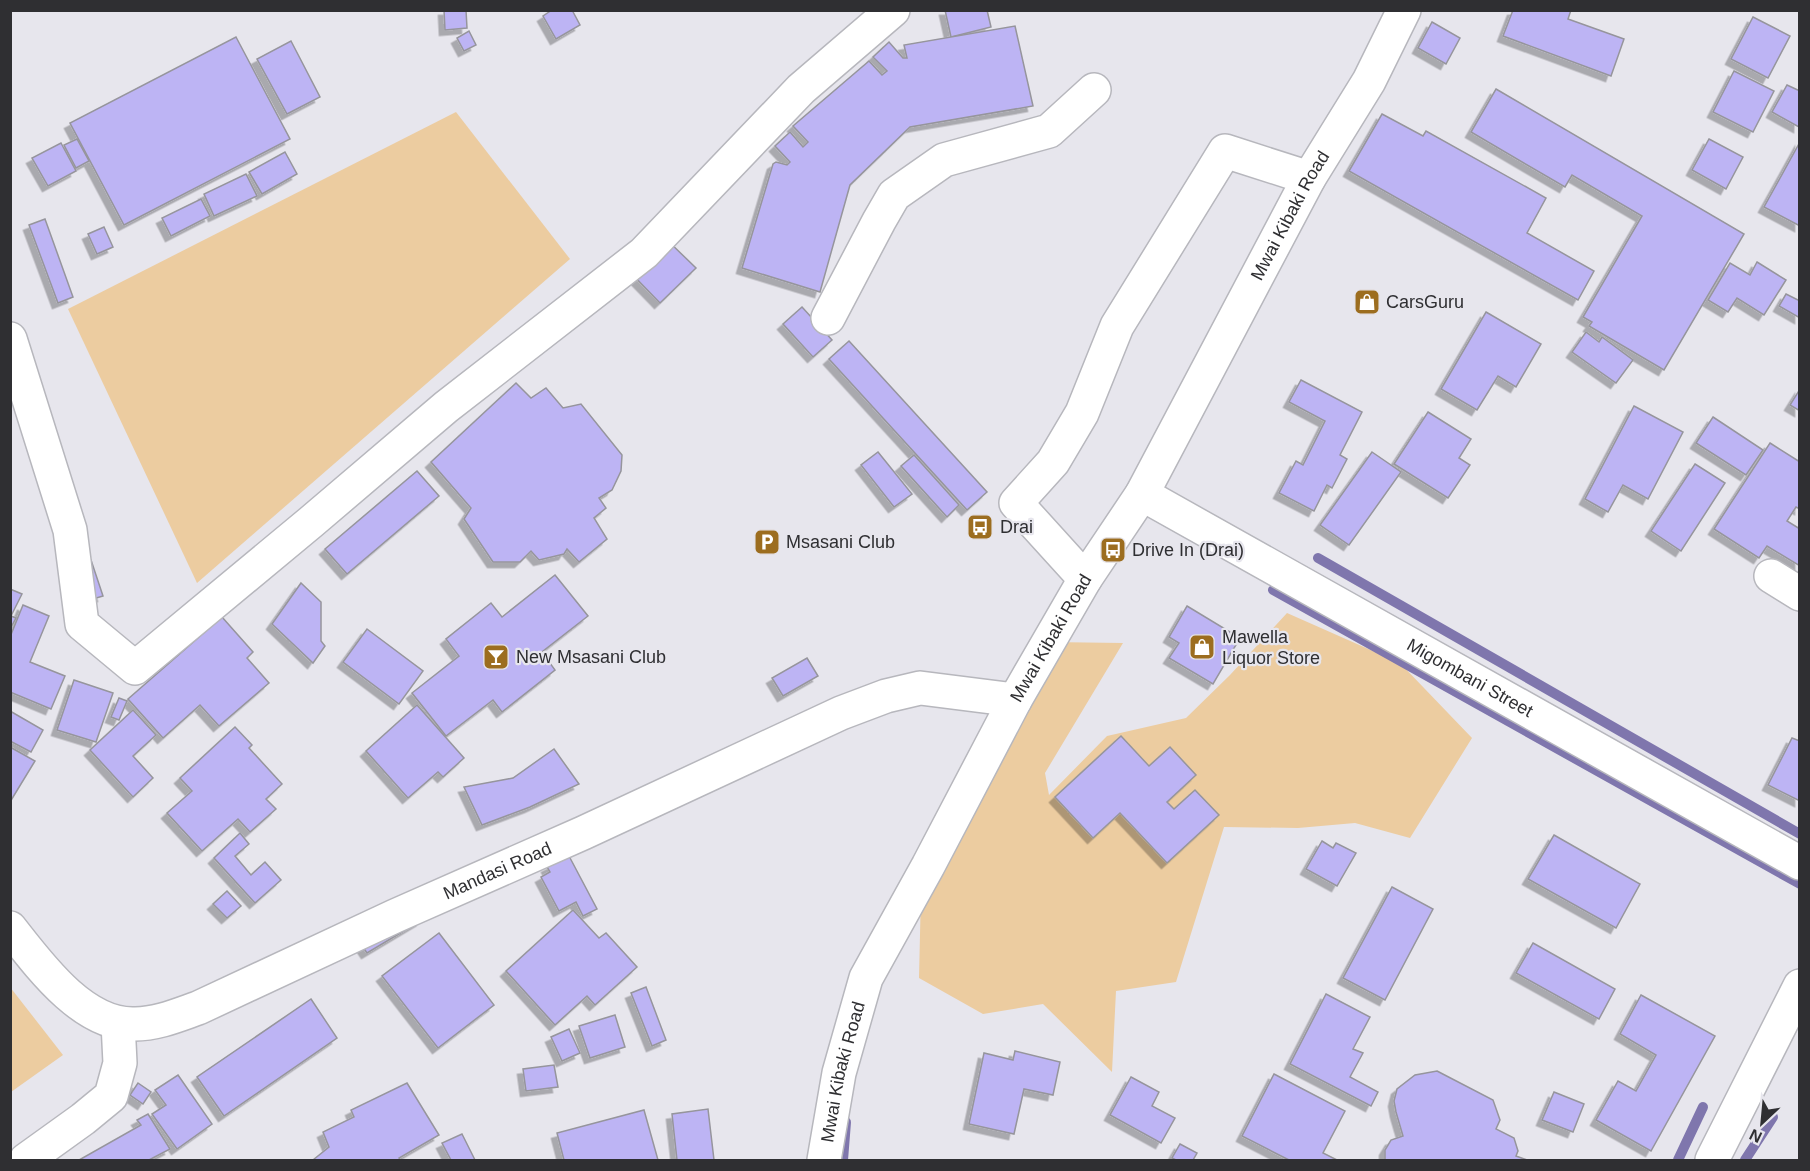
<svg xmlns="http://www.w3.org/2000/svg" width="1810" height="1171" viewBox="0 0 1810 1171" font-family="Arial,sans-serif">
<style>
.green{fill:#eccca0}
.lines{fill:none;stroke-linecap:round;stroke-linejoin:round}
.stream{stroke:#7f76ad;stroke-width:10}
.building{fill:#bdb4f4;stroke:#96959c;stroke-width:1.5;filter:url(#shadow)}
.minor-casing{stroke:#b7b7bd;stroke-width:36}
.major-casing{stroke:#b7b7bd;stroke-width:36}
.minor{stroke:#fff;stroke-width:33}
.major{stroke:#fff;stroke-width:33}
.labels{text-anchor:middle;stroke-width:4.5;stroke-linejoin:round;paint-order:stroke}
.street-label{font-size:18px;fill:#2f2f32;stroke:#e7e6ed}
.poi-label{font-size:18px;fill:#2f2f32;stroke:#e7e6ed;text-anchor:start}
</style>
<defs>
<filter id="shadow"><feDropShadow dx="-5.5" dy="5.5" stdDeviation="0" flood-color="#0004"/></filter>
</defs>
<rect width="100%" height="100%" fill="#e7e6ed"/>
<g class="green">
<polygon points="456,112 570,259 197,583 68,309"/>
<polygon points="1287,613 1400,663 1472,738 1410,838 1355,823 1298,828 1224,827 1176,982 1116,991 1112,1072 1043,1004 983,1014 919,978 921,891 1049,642 1123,643 1045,773 1049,795 1107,736 1186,718 1230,675"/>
<polygon points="10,987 63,1055 11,1092 10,1092"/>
</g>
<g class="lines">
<g class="stream">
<polyline points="1318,558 1800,834"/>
<polyline points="1273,590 1800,884"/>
<polyline points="843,1160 846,1122"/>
<polyline points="1678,1160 1703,1107"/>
<polyline points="1745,1160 1773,1117"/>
</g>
</g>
<g class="building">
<polygon points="444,10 466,10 467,28 445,30"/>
<polygon points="552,10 572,10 580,25 556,39 543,16"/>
<polygon points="945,10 987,10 991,27 951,37"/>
<polygon points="1513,10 1571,10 1568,19 1624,39 1611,76 1503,36"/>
<polygon points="1753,17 1790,36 1768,78 1731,59"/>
<polygon points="1432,22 1460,38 1446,64 1418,48"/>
<polygon points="1015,26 1033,106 910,127 850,185 820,292 742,268 773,164 776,162 787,165 790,162 775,146 790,132 803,147 808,142 793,126 869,61 882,75 887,71 873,57 889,42 903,58 907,58 904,45"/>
<polygon points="469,31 476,45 464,51 457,38"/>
<polygon points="236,37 290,139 124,225 70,123"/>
<polygon points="291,41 320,97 287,114 257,59"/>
<polygon points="1734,71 1774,91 1753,132 1713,112"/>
<polygon points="1787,85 1800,91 1799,127 1772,112"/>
<polygon points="1496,89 1744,234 1664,370 1589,326 1592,322 1583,317 1642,216 1572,175 1565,187 1471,132"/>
<polygon points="1382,114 1423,136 1426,131 1546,198 1527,233 1594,271 1578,300 1349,171"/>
<polygon points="77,139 89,161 76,168 64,145"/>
<polygon points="1709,139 1743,157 1726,189 1692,170"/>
<polygon points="1800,142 1800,226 1764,207"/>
<polygon points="61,143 76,171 48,186 32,158"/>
<polygon points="285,152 297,174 262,194 249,172"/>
<polygon points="246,174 257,196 214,216 204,194"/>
<polygon points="201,199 210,216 171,236 162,218"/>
<polygon points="45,219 73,297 58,303 29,225"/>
<polygon points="104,227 113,247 97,254 88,234"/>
<polygon points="664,237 696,268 660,303 629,271"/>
<polygon points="1757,262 1786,280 1764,315 1737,298 1728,312 1708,300 1730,263 1750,275"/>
<polygon points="1786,294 1800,301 1800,318 1779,306"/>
<polygon points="802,307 832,340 813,357 783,324"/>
<polygon points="1486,312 1541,344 1516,387 1498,376 1477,410 1441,389"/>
<polygon points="1586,332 1599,342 1602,337 1633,360 1616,383 1572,352"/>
<polygon points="849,341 987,492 967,510 829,359"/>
<polygon points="1301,380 1362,412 1340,455 1347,459 1332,488 1327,485 1314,511 1279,493 1296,461 1303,465 1325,421 1289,402"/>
<polygon points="516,383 531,398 546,388 563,408 581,404 622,455 621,471 612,490 599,498 606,508 594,518 607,539 579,562 567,549 564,554 539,560 531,551 520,562 493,562 464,519 471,508 431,462"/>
<polygon points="1800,389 1800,411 1790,405"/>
<polygon points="1634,406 1683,432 1648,499 1623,485 1608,512 1585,499"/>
<polygon points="1428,412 1471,439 1459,458 1470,465 1448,498 1394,464"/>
<polygon points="1713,417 1763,450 1746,475 1696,443"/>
<polygon points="1770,443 1800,462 1800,509 1796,507 1787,521 1800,529 1800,566 1767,546 1759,558 1714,529"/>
<polygon points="878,452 912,494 894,507 861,465"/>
<polygon points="1372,452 1401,472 1349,545 1320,525"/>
<polygon points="914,455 959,505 947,517 901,466"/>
<polygon points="1695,464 1725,483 1681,551 1651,531"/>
<polygon points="417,471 439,496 347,574 325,549"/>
<polygon points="91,560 103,596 83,602 81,562"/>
<polygon points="555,575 588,616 542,652 555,670 502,712 493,700 446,736 412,693 459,656 446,639 491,603 502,617"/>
<polygon points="301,583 321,602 321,641 325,646 313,663 272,624"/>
<polygon points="10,589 22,594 11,616 16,618 10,629"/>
<polygon points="23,605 49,616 30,662 65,676 51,709 10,692 10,637"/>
<polygon points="1187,606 1240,638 1213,684 1169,658 1179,643 1169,637"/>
<polygon points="222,617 253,652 247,658 269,683 219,726 200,705 163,738 128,699"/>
<polygon points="367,629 423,671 399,704 343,662"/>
<polygon points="807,658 818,676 783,696 772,678"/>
<polygon points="74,680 113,693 96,742 57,730"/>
<polygon points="119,698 127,701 119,720 111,717"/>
<polygon points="417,705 464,758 443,777 438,772 408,798 366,751"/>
<polygon points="133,710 156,735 133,756 153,778 133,797 90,750"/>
<polygon points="10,711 43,730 31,752 10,741"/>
<polygon points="235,727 252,745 249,748 282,784 266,799 276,809 250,832 238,819 202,851 167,813 192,791 180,778"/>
<polygon points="1121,736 1149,766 1170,747 1196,775 1167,802 1174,809 1195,790 1219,815 1167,863 1120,813 1093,838 1055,797"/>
<polygon points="1792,738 1800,741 1800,801 1768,785"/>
<polygon points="10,747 35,761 10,802"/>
<polygon points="554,749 579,784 530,807 482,825 464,787 513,778"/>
<polygon points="240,833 249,844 235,856 251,875 265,862 281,880 255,903 214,858"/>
<polygon points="1554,835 1640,884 1616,928 1528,879"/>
<polygon points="1322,841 1333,848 1336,843 1356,853 1337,886 1306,869"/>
<polygon points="569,856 597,909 583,916 576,902 559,911 541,877 550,872 547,867"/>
<polygon points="1392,887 1433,909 1385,1000 1343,978"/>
<polygon points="227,891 241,906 227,918 213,904"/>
<polygon points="573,910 599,938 606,933 637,967 595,1005 587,996 555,1025 506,971"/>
<polygon points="422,920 367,953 361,944"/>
<polygon points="439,933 494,1005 438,1048 382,976"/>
<polygon points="1533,943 1615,989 1599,1019 1516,973"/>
<polygon points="646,987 666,1040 652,1046 631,993"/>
<polygon points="1326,994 1370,1017 1353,1049 1363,1053 1350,1077 1378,1092 1371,1106 1290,1064"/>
<polygon points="1641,995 1715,1036 1651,1151 1596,1120 1618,1081 1636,1091 1656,1055 1620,1034"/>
<polygon points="311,999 337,1038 224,1116 197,1077"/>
<polygon points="615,1015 625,1047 590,1058 579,1026"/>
<polygon points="569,1029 580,1053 562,1061 551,1037"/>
<polygon points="1015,1051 1060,1062 1053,1095 1024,1089 1014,1134 969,1124 984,1053 1013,1060"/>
<polygon points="554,1065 558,1087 526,1091 523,1069"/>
<polygon points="1437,1071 1493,1100 1500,1120 1496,1129 1514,1138 1518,1151 1516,1156 1527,1160 1385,1160 1385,1150 1391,1140 1403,1136 1396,1112 1394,1101 1397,1089 1415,1075"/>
<polygon points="1274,1074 1345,1111 1323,1153 1337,1160 1289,1160 1242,1136"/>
<polygon points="178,1075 212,1124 177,1149 152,1114 166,1105 155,1090"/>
<polygon points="1131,1077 1159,1092 1152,1106 1175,1118 1161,1143 1110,1115"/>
<polygon points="138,1083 151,1092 143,1104 130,1095"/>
<polygon points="407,1083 439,1135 399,1158 400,1160 313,1160 329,1147 323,1132 354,1117 351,1110"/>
<polygon points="1554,1092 1584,1104 1573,1132 1542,1120"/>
<polygon points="708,1109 714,1160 677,1160 672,1114"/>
<polygon points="644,1110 658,1160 562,1160 564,1160 557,1133"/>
<polygon points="148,1114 170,1149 149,1160 79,1160 141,1125 137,1120"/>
<polygon points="462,1134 475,1160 451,1160 442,1143"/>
<polygon points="1180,1144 1197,1153 1193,1160 1176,1160 1172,1158"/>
</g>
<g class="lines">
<g class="minor-casing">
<g id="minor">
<polyline points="828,318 879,221 894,195 944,160 1049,131 1094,90"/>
<polyline points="10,339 70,530 82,624 135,668 311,522 446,407 644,253 801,89 893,10"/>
<polyline points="1771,576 1800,594"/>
<polyline points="1085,579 1016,503 1053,462 1082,413 1117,326 1225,151 1309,178"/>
<path id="s1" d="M10 928C39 965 83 1026 135 1024 157 1024 178 1015 198 1008L395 916 583 833 841 713 886 696 920 688 1015 700"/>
<polyline points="26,1160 83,1119 111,1096 120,1063 118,1023"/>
<polyline points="1712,1160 1800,986"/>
</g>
</g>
<g class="major-casing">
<g id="major">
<path id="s2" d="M1142 494 1800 863"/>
<path id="s3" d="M824 1160 839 1073 866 978 928 866 1015 700 1085 579 1142 494 1309 178 1369 81 1404 10"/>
</g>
</g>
<use href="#minor" class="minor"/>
<use href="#major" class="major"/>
</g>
<defs>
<g id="shop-square" transform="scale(1.35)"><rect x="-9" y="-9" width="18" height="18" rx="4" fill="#9c6d1f" stroke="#e7e6ed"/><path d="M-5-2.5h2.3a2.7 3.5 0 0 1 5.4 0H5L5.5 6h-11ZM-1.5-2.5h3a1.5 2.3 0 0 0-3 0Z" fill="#fff"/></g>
<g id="bus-square" transform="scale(1.35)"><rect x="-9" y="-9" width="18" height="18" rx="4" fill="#9c6d1f" stroke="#e7e6ed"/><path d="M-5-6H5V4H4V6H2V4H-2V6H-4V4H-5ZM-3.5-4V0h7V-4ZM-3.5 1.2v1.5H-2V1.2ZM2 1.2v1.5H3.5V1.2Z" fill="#fff"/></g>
<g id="parking-square" transform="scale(1.35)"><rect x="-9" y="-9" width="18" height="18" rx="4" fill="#9c6d1f" stroke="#e7e6ed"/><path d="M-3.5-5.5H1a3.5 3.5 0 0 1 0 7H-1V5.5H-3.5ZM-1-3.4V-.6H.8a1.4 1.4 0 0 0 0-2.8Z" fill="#fff"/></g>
<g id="bar-square" transform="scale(1.35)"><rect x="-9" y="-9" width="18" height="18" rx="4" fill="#9c6d1f" stroke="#e7e6ed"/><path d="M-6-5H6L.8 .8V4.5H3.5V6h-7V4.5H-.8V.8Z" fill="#fff"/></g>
</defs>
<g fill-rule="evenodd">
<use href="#shop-square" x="1367" y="302"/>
<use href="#bus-square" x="980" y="527"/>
<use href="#parking-square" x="767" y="542"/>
<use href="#bus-square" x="1113" y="550"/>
<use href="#shop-square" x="1202" y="647"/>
<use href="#bar-square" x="496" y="657"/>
</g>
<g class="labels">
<g class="street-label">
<text dy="6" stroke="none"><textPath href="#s3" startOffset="1060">Mwai Kibaki Road</textPath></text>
<text dy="6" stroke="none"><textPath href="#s3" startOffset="574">Mwai Kibaki Road</textPath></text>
<text dy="6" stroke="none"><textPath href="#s2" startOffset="376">Migombani Street</textPath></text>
<text dy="6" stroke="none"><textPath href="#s1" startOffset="558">Mandasi Road</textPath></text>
<text dy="6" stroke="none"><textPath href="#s3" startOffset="90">Mwai Kibaki Road</textPath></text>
</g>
<g class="poi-label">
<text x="1386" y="308">CarsGuru</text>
<text x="1000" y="533">Drai</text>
<text x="786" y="548">Msasani Club</text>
<text x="1132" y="556">Drive In (Drai)</text>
<text x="1222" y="643">Mawella<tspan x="1222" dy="21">Liquor Store</tspan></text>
<text x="516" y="663">New Msasani Club</text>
</g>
</g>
<rect width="1810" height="1171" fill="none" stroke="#2f2f32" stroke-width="24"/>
<g transform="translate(1762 1123) rotate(206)" stroke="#e7e6ed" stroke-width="4.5" paint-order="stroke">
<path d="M0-4.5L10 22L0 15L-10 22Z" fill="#2f2f32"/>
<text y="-9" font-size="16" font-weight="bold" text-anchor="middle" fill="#2f2f32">N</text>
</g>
</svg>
